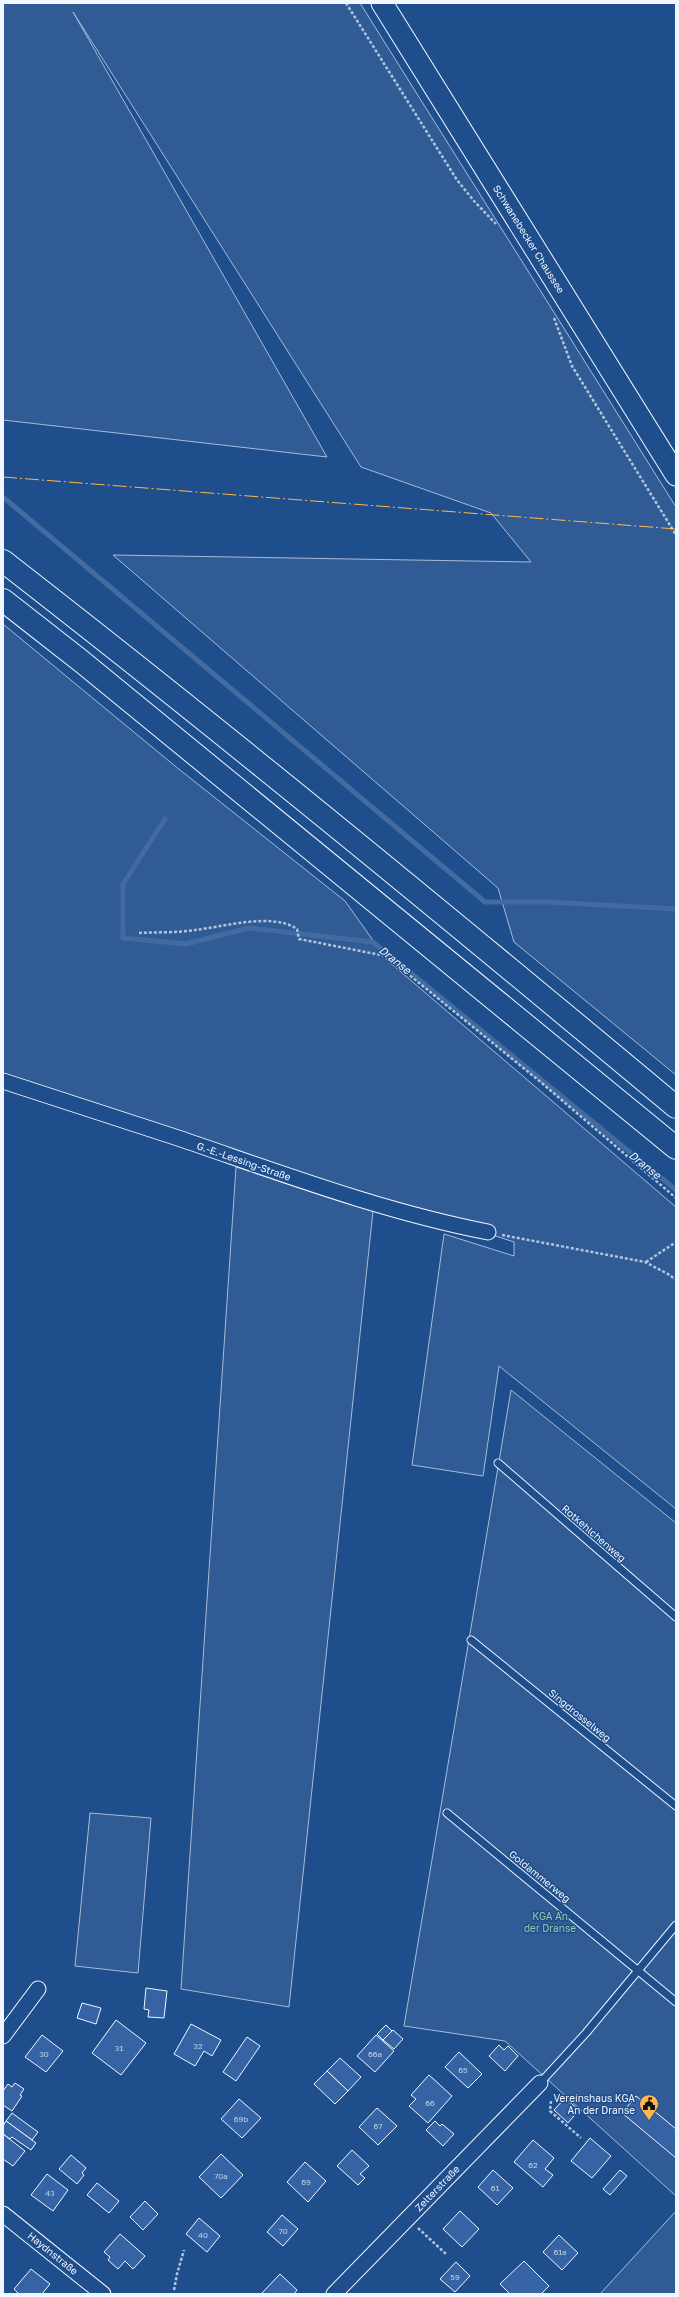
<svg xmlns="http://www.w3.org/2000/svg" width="679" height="2297" viewBox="0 0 679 2297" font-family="'Golos Text',sans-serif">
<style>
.green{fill:#305b95;stroke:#a8bbd7}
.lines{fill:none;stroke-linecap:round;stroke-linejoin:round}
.stream{stroke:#446ba0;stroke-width:5}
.building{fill:#3563a3;stroke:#f2f6ff}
.service-casing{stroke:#f2f6ff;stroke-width:9}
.minor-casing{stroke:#f2f6ff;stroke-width:17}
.secondary-casing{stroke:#f2f6ff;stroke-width:23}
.motorway-casing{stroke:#f2f6ff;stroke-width:24}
.path{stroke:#b3c4dc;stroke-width:2.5;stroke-dasharray:3 2;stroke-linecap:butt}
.service{stroke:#1f4e8c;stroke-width:7}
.minor{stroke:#1f4e8c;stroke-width:15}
.secondary{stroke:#1f4e8c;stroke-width:21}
.motorway{stroke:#1f4e8c;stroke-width:22}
.power{stroke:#ffb74d;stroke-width:1;stroke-dasharray:14 3 2 3;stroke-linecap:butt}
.labels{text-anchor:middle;stroke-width:3;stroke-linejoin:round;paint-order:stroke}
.number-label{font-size:8px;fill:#c3d1e8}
.street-label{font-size:10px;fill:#f2f6ff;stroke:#1f4e8c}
.park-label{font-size:10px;fill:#97c8a6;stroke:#1f4e8c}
.poi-label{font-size:10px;fill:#f2f6ff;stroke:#1f4e8c;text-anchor:end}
.water-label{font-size:11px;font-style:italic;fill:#f2f6ff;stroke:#1f4e8c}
</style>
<rect width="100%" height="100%" fill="#1f4e8c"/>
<g class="green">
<polygon points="3,3 360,3 676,507 676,1075 514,942 498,888 113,555 531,562 491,513 361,467 73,12 327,457 3,420"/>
<polygon points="3,624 175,766 345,901 387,960 676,1207 676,1509 499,1366 483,1476 412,1465 444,1234 514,1256 514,1242 3,1076"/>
<polygon points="236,1167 373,1211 289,2007 181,1989"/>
<polygon points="511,1390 676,1523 676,2196 505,2041 404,2026"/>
<polygon points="90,1813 151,1818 138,1973 75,1966"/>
<polygon points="676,2211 676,2294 600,2294"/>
</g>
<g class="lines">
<g class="stream">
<polyline points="3,497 485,902 547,902 676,909"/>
<polyline points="165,819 123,884 123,938 186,944 249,928 373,942 676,1190"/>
</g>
</g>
<g class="building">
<polygon points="146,1988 167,1991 164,2018 148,2017 149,2010 144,2009"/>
<polygon points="82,2003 101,2008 96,2024 77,2018"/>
<polygon points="116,2020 146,2043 121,2075 92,2053"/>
<polygon points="191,2024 221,2040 212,2056 204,2051 195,2066 174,2054"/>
<polygon points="386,2025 392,2031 383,2040 377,2034"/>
<polygon points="393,2030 403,2039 394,2049 383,2040"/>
<polygon points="42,2035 63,2051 46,2072 25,2057"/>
<polygon points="376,2035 394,2051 375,2072 357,2056"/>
<polygon points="247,2037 260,2046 236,2081 223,2072"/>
<polygon points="499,2045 504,2050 508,2046 518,2056 505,2071 489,2056"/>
<polygon points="459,2052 482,2074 468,2088 445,2067"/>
<polygon points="340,2058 361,2077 348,2091 327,2071"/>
<polygon points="327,2071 348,2091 335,2104 314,2084"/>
<polygon points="429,2075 452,2096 428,2123 409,2106 416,2099 411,2095"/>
<polygon points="15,2083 24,2089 20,2095 22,2096 12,2111 3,2105 3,2091 8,2084 12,2087"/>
<polygon points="636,2096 676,2129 676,2158 622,2113"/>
<polygon points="565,2098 579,2110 568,2123 554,2110"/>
<polygon points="239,2099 261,2118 242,2138 221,2119"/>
<polygon points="377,2108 397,2126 378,2145 359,2127"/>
<polygon points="12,2113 38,2132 32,2140 6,2121"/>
<polygon points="6,2121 36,2143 31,2150 12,2137 10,2139 3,2134 3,2126"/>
<polygon points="435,2121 440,2126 442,2124 454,2134 443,2146 426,2130"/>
<polygon points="3,2134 25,2151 13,2166 3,2159"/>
<polygon points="590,2138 611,2156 592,2178 571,2161"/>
<polygon points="533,2140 554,2158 545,2169 553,2175 543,2187 514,2162"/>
<polygon points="352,2150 369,2166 360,2174 365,2178 358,2185 337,2166"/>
<polygon points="221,2154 243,2175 221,2198 199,2177"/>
<polygon points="71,2155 86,2168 82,2173 84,2175 77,2184 59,2169"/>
<polygon points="305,2162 326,2181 308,2202 287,2182"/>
<polygon points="493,2170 513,2188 497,2205 478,2187"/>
<polygon points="620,2170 627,2176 610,2195 603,2189"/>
<polygon points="47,2174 68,2190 53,2211 31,2195"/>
<polygon points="97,2183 119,2201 109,2213 87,2195"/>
<polygon points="145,2201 158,2214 143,2230 130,2217"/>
<polygon points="460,2211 479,2229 462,2247 443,2229"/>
<polygon points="282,2215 298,2229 283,2246 267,2232"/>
<polygon points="199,2218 220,2236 207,2252 186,2234"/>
<polygon points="120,2234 145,2256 133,2269 125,2261 118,2269 108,2260 110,2257 104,2252"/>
<polygon points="559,2235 578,2253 562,2270 543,2252"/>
<polygon points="524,2261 549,2286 541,2294 510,2294 500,2284"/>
<polygon points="456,2262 470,2276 455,2292 440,2279"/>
<polygon points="31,2269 50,2284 42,2294 19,2294 14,2289"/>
<polygon points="280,2274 297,2290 294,2294 264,2294 262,2293"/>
</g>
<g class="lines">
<g class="service-casing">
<g id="service">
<polyline points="498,1463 676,1617"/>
<polyline points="471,1640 676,1806"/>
<polyline points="447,1813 676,2002"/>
<polyline points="540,2083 586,2033 676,1925"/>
</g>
</g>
<g class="minor-casing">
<g id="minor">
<path d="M3 1081C61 1100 120 1119 178 1138 281 1173 381 1211 488 1232"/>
<polyline points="3,2036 38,1989"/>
<polyline points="3,2214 103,2294"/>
<polyline points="334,2294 540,2083"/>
</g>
</g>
<g class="secondary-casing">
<polyline id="secondary" points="382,3 676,475"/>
</g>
<g class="motorway-casing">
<g id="motorway">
<path d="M3 561C231 738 454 922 676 1107"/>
<polyline points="3,600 81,661 676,1148"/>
</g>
</g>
<g class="path">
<polyline points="346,3 457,180 474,201 496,224"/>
<polyline points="554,318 572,366 676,535"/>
<path d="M139 933C157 932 176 933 195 930 223 927 272 912 297 929L299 939 386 956 543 1084 676 1198"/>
<polyline points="502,1235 645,1262 668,1274 676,1280"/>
<polyline points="646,1262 676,1242"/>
<polyline points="551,2101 550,2111 581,2138"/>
<polyline points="418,2228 447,2255"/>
<polyline points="174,2290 177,2274 184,2250"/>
</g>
<use href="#service" class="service"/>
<use href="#minor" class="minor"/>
<use href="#secondary" class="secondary"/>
<use href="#motorway" class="motorway"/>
<polyline class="power" points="3,477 676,529"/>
</g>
<defs>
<g id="civic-pin" transform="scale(1)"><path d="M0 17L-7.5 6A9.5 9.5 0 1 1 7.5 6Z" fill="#ffb74d" stroke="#1f4e8c"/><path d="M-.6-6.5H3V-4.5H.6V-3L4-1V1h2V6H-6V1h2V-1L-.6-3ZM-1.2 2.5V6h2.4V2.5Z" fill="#111"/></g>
</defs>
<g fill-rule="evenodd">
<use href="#civic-pin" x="649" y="2104"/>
</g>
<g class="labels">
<g class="number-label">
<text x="198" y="2049">32</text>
<text x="119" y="2051">31</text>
<text x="44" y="2057">30</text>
<text x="375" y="2057">66a</text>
<text x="463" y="2073">65</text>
<text x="430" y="2106">66</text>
<text x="241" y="2122">69b</text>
<text x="378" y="2129">67</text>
<text x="533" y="2168">62</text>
<text x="221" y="2179">70a</text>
<text x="306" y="2185">69</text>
<text x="495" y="2191">61</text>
<text x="50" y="2196">43</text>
<text x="283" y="2234">70</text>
<text x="203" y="2238">40</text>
<text x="560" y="2255">61a</text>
<text x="455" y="2280">59</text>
</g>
<g class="street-label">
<text transform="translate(529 239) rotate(58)" y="4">Schwanebecker Chaussee</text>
<text transform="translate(244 1161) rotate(19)" y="4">G.-E.-Lessing-Straße</text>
<text transform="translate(594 1533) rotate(41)" y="4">Rotkehlchenweg</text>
<text transform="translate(580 1715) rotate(39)" y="4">Singdrosselweg</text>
<text transform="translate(540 1876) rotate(39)" y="4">Goldammerweg</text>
<text transform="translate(437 2188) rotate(-46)" y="4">Zelterstraße</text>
<text transform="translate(53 2253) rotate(39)" y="4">Haydnstraße</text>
</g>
<g class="park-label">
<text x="550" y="1920">KGA An<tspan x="550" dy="12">der Dranse</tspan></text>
</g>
<g class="poi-label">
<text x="635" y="2102">Vereinshaus KGA<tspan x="635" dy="12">An der Dranse</tspan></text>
</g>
<g class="water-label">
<text transform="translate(395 960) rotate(39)" y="4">Dranse</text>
<text transform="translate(645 1165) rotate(39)" y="4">Dranse</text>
</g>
</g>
<rect width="679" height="2297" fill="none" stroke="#f2f6ff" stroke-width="8"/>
</svg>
